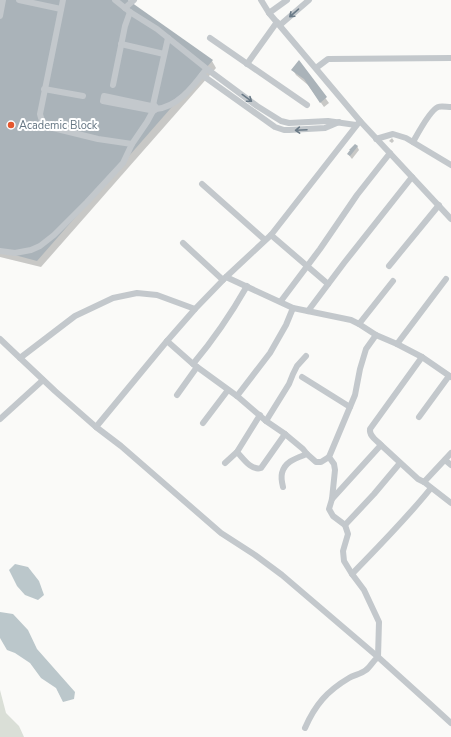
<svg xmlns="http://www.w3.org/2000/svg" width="451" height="737" viewBox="0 0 451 737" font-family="'Nunito Sans',sans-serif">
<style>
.green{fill:#dadfd7}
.water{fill:#bbc7cb}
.shadow{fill:#0003}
.building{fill:#aab3b9}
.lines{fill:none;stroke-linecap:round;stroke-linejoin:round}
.minor{stroke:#c3c8cc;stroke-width:6}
.oneway{stroke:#6a7a87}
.poi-dot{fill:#e4572e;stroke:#fff;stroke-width:1.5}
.labels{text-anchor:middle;stroke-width:4;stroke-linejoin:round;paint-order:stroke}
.poi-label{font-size:11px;fill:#657683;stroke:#fff;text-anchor:start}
</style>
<rect width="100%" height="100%" fill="#fafaf8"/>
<polygon class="green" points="0,690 6,713 19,726 24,737 0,737"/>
<g class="water">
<polygon points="15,564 28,567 39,581 44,595 38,600 25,595 17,586 9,570"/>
<polygon points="0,612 13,614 28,630 37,649 75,692 74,699 63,702 56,688 41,678 30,663 15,653 7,650 0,638"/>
</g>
<g class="shadow">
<polygon points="0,0 126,0 212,61 216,68 41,267 0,257"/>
<polygon points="299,62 329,103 324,107 308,85 296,75 293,70"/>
<polygon points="392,138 394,141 392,143 389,141"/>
<polygon points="357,146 359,150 352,159 348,154"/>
</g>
<g class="building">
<polygon points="0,0 128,0 213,60 37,261 0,251"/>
<polygon points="299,60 327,97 320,103 304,79 291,70"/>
<polygon points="355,144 358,146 350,156 347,154 350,150 349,150"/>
</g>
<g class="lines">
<g class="minor">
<polyline points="19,0 61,9"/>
<path d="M63 0 40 114C42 123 44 125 53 128L98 139 132 144"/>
<polyline points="115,0 130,12 157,29 207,69 257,106 281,121 289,123 328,121 356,125"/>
<polyline points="261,0 269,13 360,121 451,219"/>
<polyline points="125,8 134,0"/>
<polyline points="269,13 287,0"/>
<polyline points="0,16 3,0"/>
<polyline points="280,25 309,0"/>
<polyline points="210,38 307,105"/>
<polyline points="121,44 164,54"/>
<polyline points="247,64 277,22"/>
<polyline points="316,68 328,59 451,58"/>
<polyline points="202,75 275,127 284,130 289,130 325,128 339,122"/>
<polyline points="113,85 125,26 130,12"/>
<polyline points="44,89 83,96"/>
<polyline points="153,105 168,38"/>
<path d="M156 109C177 107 192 88 204 72"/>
<polyline points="150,110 150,108 151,106 154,105 156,107 155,110 153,111 150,110 103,101 104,96 151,106"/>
<polyline points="376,139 393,134 406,138 451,165"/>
<path d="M413 142C417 135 430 110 438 107 441 106 447 107 451 107"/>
<polyline points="202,184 265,240"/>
<polyline points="271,235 328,284"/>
<polyline points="183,243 223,280"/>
<polyline points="0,251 15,253 31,250 40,246 54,235 87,202 123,163 132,144 147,122 153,111"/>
<polyline points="389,266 439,205"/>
<polyline points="226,277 293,308 351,320 359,324 376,335 397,344 422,357 451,377"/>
<polyline points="281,301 320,249 357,195 390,153"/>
<polyline points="308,311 344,263 412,177"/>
<polyline points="359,324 393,281"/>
<polyline points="376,335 366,349 360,369 355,395 329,457 334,464 335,470 332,499 329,509 333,516 345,525 348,534 343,551 344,561 352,574 364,590 379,622 378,657 429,703 451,723"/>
<polyline points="0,339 20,358 75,316 113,298 137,293 157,295 195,309"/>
<polyline points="167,341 193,364 237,396 266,421 285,434 303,449 307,454 316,462 321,462 329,457"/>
<polyline points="397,344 446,279"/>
<path d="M20 358 55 391 96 427 121 446 221 533 255 555 282 575 378 657C373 661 370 667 366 670 361 674 354 675 349 678 327 691 315 705 305 728"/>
<path d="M193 364C214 339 231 314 247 286"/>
<polyline points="302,377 350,407"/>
<polyline points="177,395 197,367"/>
<polyline points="237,396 270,353 286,325 293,308"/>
<polyline points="419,417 449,376"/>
<polyline points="0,419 43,380"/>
<polyline points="266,421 289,384 293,374 297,366 306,356"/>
<polyline points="203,423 228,390"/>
<polyline points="96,427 167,341 195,309 226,277 271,235 360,121"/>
<path d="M381 445C376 440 369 436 370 429L422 357"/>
<path d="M237 452C243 458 251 471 261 468L285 434"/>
<polyline points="445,460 451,465"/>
<polyline points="225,463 237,452 260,415"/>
<polyline points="424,482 451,503"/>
<path d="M283 487C282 483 281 477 282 473 285 461 297 458 307 454"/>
<polyline points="332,499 381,445 418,479 424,482 451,453"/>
<polyline points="345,525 374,494 400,463"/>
<path d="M352 574C379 546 407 518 431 488"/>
</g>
</g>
<defs><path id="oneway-shaft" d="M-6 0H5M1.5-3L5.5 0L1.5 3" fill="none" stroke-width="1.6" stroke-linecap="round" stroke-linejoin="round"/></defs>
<g class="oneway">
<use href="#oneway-shaft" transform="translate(294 13) rotate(139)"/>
<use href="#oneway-shaft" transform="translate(247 98) rotate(36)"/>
<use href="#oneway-shaft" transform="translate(301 130) rotate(177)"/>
</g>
<circle class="poi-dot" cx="11" cy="125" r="4"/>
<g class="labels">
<g class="poi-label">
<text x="19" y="129">Academic Block</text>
</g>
</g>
</svg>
